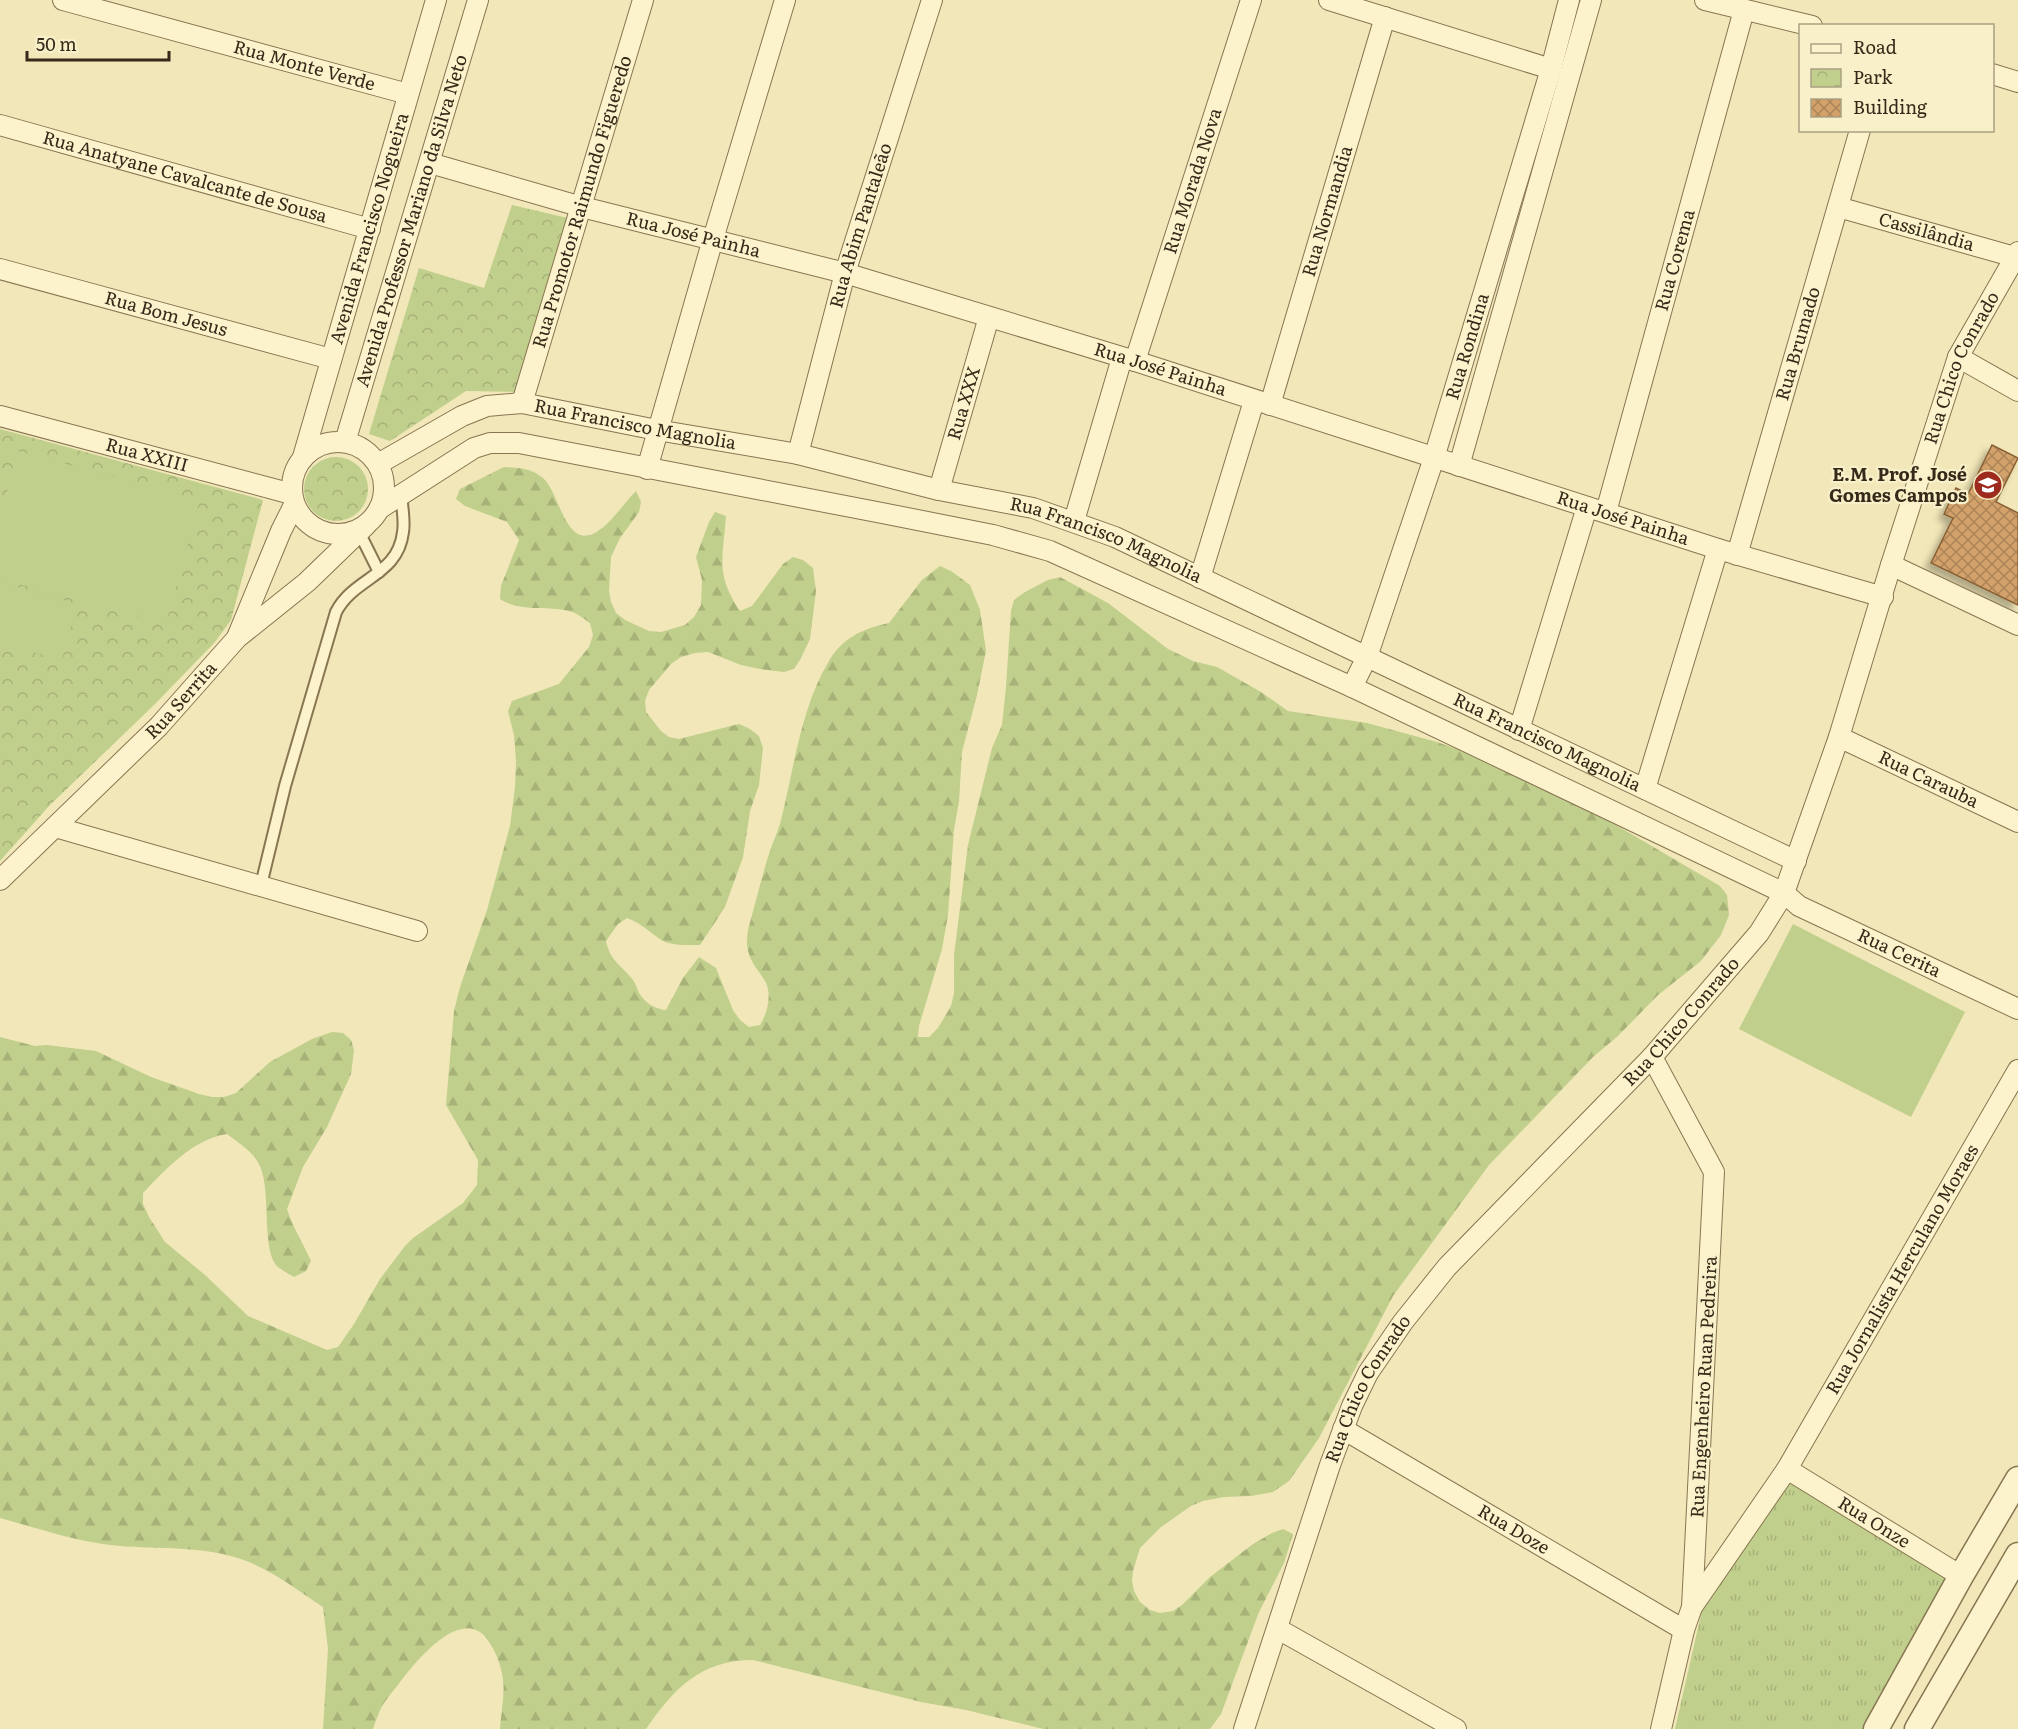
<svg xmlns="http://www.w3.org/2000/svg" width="2018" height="1729" viewBox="0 0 2018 1729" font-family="Literata,serif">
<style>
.grass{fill:url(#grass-tufts)}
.forest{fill:url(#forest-firs)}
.park{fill:url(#park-crowns)}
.pitch{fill:#c0cf8c}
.building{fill:url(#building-cross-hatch);stroke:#896136;stroke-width:1.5;filter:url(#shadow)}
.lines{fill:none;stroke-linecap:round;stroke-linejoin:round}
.service-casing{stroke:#887552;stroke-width:14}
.minor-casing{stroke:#887552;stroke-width:22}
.tertiary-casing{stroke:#887552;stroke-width:27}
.service{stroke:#fcf3cc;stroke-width:10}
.minor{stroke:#fcf3cc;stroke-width:20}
.tertiary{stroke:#fcf3cc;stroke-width:24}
.labels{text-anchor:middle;stroke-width:4.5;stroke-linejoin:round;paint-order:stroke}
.street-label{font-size:18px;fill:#352a19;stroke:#f8f0c8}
.poi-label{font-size:18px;font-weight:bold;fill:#352a19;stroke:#f8f0c8;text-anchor:end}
</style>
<defs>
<pattern id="grass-tufts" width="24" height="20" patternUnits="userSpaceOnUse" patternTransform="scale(1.5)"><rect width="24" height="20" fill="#c0cf8c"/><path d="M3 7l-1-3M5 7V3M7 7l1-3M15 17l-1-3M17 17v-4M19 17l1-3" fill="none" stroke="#a6b278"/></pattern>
<pattern id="forest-firs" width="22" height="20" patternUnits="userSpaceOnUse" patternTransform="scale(1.5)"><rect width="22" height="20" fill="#c0cf8c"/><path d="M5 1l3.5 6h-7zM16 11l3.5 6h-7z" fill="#a6b278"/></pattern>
<pattern id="park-crowns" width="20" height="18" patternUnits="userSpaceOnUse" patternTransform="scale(1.5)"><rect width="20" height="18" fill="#c0cf8c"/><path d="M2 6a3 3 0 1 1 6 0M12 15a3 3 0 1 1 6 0" fill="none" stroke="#a6b278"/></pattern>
<pattern id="building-cross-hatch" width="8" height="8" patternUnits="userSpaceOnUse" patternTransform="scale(1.5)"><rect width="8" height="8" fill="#d3a26a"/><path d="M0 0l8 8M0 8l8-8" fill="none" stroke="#ac8456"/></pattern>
<filter id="shadow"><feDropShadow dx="-5.5" dy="5.5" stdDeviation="3" flood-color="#0004"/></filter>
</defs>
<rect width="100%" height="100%" fill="#f1e7b8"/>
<polygon class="grass" points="1787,1478 1949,1576 1863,1729 1675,1729 1705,1597"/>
<path class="forest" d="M504 467C519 468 531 468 543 478 560 493 566 553 598 531 612 522 624 503 636 491L641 502 639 512 620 538 611 557 609 591 611 602 616 613 625 620 649 631 661 632 685 625 694 617 701 605 702 580 696 557 709 522 715 512 726 516C723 558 715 574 740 611L752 606 783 564 793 557 803 560 813 568 816 591 810 639 800 660 794 669 784 672 760 669 741 665 708 652 695 653 681 657 671 664 649 690 645 701 646 712 661 731 669 737 679 739 739 724 750 729 759 736 763 748 759 785 750 811 743 857 725 907 700 945C689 945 676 946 665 942 652 935 642 923 627 918L618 924 606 941C611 963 621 964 633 980 636 984 637 989 639 993 645 1003 655 1009 666 1010L683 978 699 957 716 968 733 1010 740 1020 749 1027 760 1025C767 1014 772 996 766 983 761 973 752 965 749 954 746 946 747 938 748 930 755 905 761 879 769 854 772 844 777 834 780 824 794 770 800 709 829 661 842 638 864 628 889 623L922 580 940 566 951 571 970 585 980 610 986 651 977 695 962 752 959 802 954 829 948 915 942 949 919 1026 918 1037H929L938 1028 951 1006 954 993V955L968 845 992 748 1002 725 1006 687 1011 611 1014 600 1025 592 1048 580 1060 577 1108 603 1168 649 1193 661 1217 667 1261 692 1288 711 1367 723 1437 742 1494 762 1556 790 1720 886 1727 895 1729 915 1721 935 1701 961 1658 995 1618 1036 1593 1057 1489 1165 1393 1296 1319 1438 1289 1481 1273 1492 1251 1496 1224 1497 1203 1501 1191 1506 1161 1527 1140 1548 1133 1571 1132 1581 1134 1591 1140 1602 1150 1610 1160 1613 1173 1611 1182 1605 1210 1577 1253 1544 1272 1533 1283 1529 1293 1534 1284 1563 1259 1612 1221 1714 1210 1729H1043L966 1710 921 1702 753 1660C700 1660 674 1689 646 1729H500C501 1713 505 1695 503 1679 501 1666 497 1655 491 1645 466 1599 417 1660 400 1682 394 1690 386 1699 381 1708 378 1715 375 1722 373 1729H323L328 1649 323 1607C293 1587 263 1563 227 1555 186 1545 144 1550 103 1544 68 1539 34 1527 0 1518V1037L35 1046 47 1045 96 1051 151 1077 199 1094 212 1097H224L236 1093 270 1062 312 1039 332 1032 343 1033 351 1040 354 1050 351 1074 327 1127 303 1167 287 1209C293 1228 303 1243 311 1261L306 1271 294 1277C289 1274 283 1271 278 1267 260 1250 273 1187 258 1162 251 1150 237 1142 227 1134 193 1139 166 1169 143 1193V1204L149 1217 165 1242 205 1275 248 1316 327 1350 338 1347 354 1324 380 1279 405 1246 413 1238 463 1203 477 1185 478 1160 446 1105 454 1011 460 987 487 910 510 826 515 787 516 761 514 735 508 711 512 701 559 684 589 647 593 635 590 623C584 619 576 612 569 611 546 605 521 613 500 599L501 586 519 540 507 522 465 506 456 499 460 489Z"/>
<g class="park">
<polygon points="512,205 572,219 517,392 466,391 390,441 369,434 419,268 484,288"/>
<polygon points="0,429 263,500 231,620 215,642 155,704 49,806 0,861"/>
<circle cx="336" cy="489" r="32"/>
</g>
<g class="pitch">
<polygon points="18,451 200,500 166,623 0,579 0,518"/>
<polygon points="0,582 77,604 62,660 0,643"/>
<polygon points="1793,924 1965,1012 1911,1117 1739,1029"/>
</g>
<polygon class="building" points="1992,445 2018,458 1996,502 2018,513 2018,605 1931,563 1953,518 1944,514 1956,488 1968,494"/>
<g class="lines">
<g class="service-casing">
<g id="service">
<polyline points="359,532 379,572"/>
<path d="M261 885 285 786 336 612C354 577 398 576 403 532 405 520 402 506 401 495"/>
</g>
</g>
<g class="minor-casing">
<g id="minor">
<path id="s1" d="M63 0 408 94"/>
<polyline points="1329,0 1551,69"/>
<polyline points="1705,0 1812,26"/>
<polyline points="1992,74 2018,82"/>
<path id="s2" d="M0 125 370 229"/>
<path id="s3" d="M430 163 582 207 845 273 1135 361 1718 549 1883 597"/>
<path id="s4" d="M1838 207 2015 257"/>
<path id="s5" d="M0 269 331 359"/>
<polyline points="1958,357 2018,391"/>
<path id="s6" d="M1135 361 1251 0"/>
<path id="s7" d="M522 403 643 0"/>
<path id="s8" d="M1270 405 1385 17"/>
<path id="s9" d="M0 416 292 494"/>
<circle cx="338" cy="488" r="46"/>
<path id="s10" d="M345 442 478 0"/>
<path id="s11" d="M798 454 845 273 932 0"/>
<path id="s12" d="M303 457 436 0"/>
<path id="s13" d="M378 464 462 416 487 406 522 403 657 430 798 454 939 490 1033 508 1115 537 1796 861"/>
<polyline points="1459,466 1591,0"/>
<polyline points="647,469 713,239 785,0"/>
<path id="s14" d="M939 490 989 317"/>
<path id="s15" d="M379 509 474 448 490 443H519L882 513 993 535 1050 551 1352 687 1784 893 1799 906 2018 1009"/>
<path id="s16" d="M1606 512 1744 10"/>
<polyline points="1074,521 1122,358"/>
<path id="s17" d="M1737 555 1860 130"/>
<polyline points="1891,565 2018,625"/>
<polyline points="1200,578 1254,401"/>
<polyline points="238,635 281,531 294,505"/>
<path id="s18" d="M1352 687 1367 657 1434 458 1551 69 1569 0"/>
<polyline points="1519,730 1587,507"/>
<path id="s19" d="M1839 737 2018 822"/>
<polyline points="1645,789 1718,549"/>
<polyline points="55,827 417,931"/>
<path id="s20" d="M0 880 159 726 237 638 307 582 366 525"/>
<polyline points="1652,1057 1714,1172 1692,1607 1684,1630 1661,1729"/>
<path id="s21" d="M1343 1429 1684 1630"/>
<path id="s22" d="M1787 1469 1961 1576"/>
<path id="s23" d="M1692 1607 1787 1469 2018 1070"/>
<polyline points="1278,1629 1456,1729"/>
<path id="s24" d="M1244 1729 1330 1465 1352 1406 1368 1373 1403 1322 1447 1267 1652 1057 1759 933 1784 893 1839 737 1891 565 1958 357 2018 252"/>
</g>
</g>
<g class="tertiary-casing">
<g id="tertiary">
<polyline points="1876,1729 1961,1576 2018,1479"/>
<polyline points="1917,1729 2018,1555"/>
</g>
</g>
<use href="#service" class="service"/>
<use href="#minor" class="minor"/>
<use href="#tertiary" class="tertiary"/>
</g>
<defs>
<g id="school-disc" transform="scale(1.5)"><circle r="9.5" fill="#9c2b1d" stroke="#f8f0c8"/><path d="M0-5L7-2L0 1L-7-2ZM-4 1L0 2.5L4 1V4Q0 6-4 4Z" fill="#fff"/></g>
</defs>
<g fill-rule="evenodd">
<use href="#school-disc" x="1988" y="485"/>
</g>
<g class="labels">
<g class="street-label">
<text dy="6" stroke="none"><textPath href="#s1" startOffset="250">Rua Monte Verde</textPath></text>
<text dy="6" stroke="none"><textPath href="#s2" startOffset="192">Rua Anatyane Cavalcante de Sousa</textPath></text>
<text dy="6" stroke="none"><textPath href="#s6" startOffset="189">Rua Morada Nova</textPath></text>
<text dy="6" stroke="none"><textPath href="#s7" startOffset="210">Rua Promotor Raimundo Figueredo</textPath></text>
<text dy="6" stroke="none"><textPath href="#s8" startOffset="202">Rua Normandia</textPath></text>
<text dy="6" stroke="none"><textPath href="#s10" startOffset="231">Avenida Professor Mariano da Silva Neto</textPath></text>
<text dy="6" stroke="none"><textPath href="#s11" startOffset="237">Rua Abim Pantaleão</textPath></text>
<text dy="6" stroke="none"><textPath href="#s12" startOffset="238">Avenida Francisco Nogueira</textPath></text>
<text dy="6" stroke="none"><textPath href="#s4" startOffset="92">Cassilândia</textPath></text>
<text dy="6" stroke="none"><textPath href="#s3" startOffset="273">Rua José Painha</textPath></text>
<text dy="6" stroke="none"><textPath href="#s16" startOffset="261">Rua Corema</textPath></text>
<text dy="6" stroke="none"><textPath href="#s5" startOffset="172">Rua Bom Jesus</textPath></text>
<text dy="6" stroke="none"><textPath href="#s17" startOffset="220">Rua Brumado</textPath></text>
<text dy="6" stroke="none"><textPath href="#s18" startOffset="360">Rua Rondina</textPath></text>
<text dy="6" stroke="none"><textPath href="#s24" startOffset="1569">Rua Chico Conrado</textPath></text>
<text dy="6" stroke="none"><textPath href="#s3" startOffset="759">Rua José Painha</textPath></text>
<text dy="6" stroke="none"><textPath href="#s14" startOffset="90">Rua XXX</textPath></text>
<text dy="6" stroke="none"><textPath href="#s13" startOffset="274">Rua Francisco Magnolia</textPath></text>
<text dy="6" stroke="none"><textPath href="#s9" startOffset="152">Rua XXIII</textPath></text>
<text dy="6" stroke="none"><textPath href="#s3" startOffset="1245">Rua José Painha</textPath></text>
<text dy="6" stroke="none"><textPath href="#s13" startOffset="760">Rua Francisco Magnolia</textPath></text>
<text dy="6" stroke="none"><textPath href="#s20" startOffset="255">Rua Serrita</textPath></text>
<text dy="6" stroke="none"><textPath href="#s13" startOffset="1246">Rua Francisco Magnolia</textPath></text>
<text dy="6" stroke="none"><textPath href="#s19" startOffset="99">Rua Carauba</textPath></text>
<text dy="6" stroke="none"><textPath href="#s15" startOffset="1641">Rua Cerita</textPath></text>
<text dy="6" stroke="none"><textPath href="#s24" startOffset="849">Rua Chico Conrado</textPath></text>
<text dy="6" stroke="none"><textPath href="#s23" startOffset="398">Rua Jornalista Herculano Moraes</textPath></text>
<text transform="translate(1704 1387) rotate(-87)" y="6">Rua Engenheiro Ruan Pedreira</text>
<text dy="6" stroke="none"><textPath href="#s24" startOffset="363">Rua Chico Conrado</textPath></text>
<text dy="6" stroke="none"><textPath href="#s22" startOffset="102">Rua Onze</textPath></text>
<text dy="6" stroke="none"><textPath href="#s21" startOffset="198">Rua Doze</textPath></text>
</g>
<g class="poi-label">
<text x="1967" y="481">E.M. Prof. José<tspan x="1967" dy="21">Gomes Campos</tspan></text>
</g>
</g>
<rect x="1799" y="24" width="195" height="108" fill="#f8f0c8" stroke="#aaa182" stroke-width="1.5"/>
<rect x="1811" y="44" width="30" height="9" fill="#fcf3cc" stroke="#aaa182" stroke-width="1.5"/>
<text x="1853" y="54" font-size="18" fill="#352a19">Road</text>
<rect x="1811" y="69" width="30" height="18" fill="url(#park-crowns)" stroke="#aaa182" stroke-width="1.5"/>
<text x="1853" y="84" font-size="18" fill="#352a19">Park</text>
<rect x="1811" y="99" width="30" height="18" fill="url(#building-cross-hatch)" stroke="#aaa182" stroke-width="1.5"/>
<text x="1853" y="114" font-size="18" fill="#352a19">Building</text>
<path d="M27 51v9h142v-9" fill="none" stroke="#352a19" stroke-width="3"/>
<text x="36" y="51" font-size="18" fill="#352a19" stroke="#f8f0c8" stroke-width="4.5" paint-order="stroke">50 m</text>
</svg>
